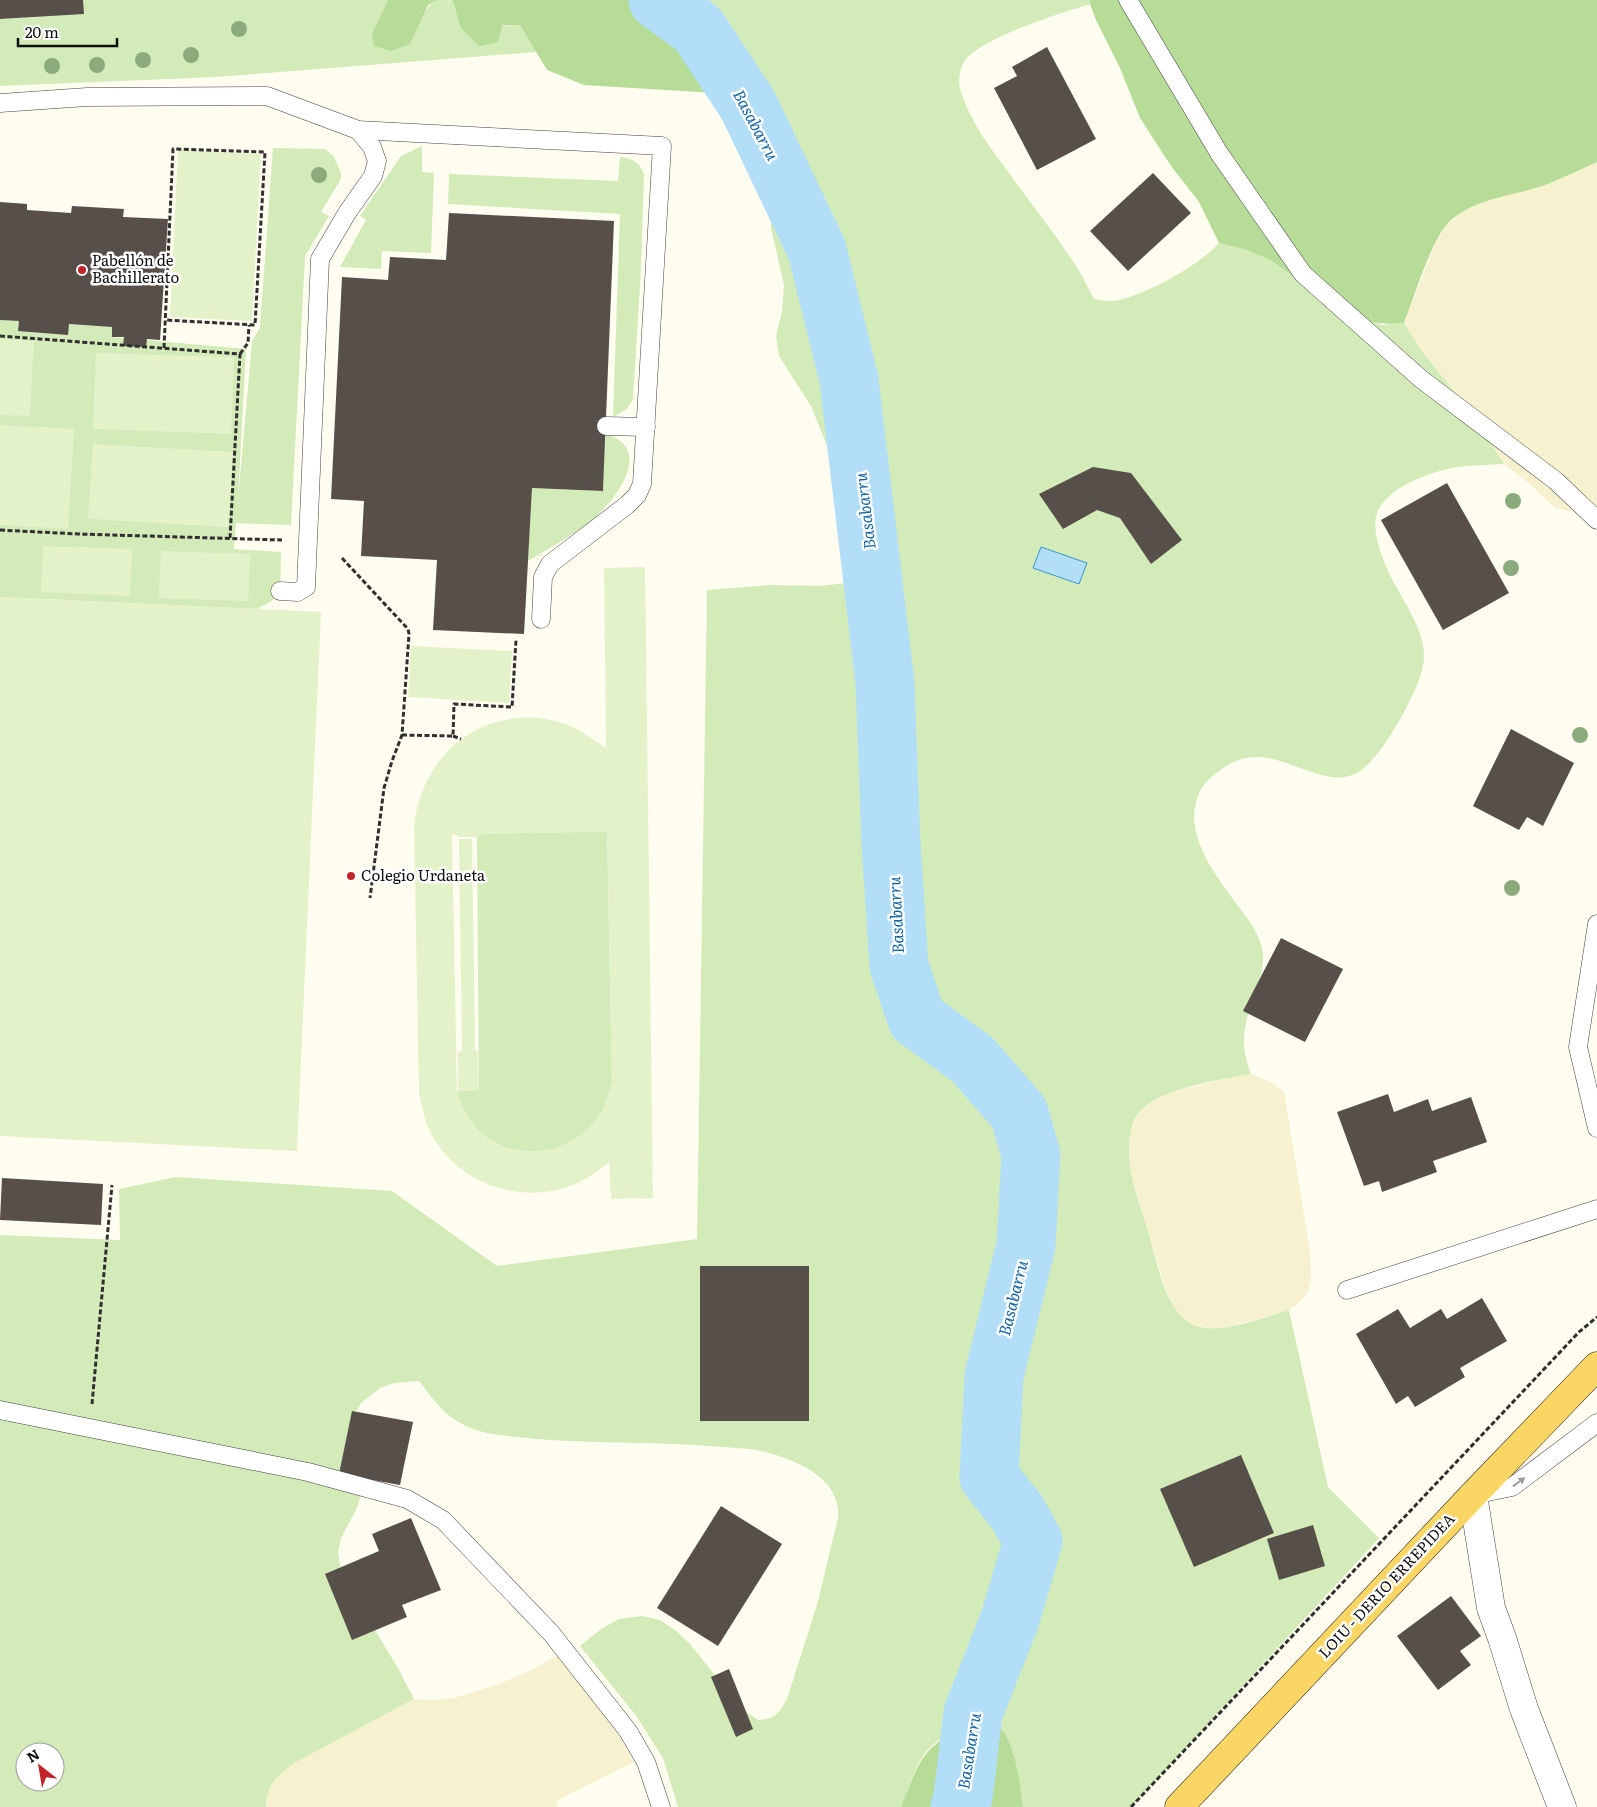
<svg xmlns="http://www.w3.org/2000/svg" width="1597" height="1807" viewBox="0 0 1597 1807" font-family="Literata,serif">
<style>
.farmland{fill:#f6f2cf}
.green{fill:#d3ebb8;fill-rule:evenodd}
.forest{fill:#b6dc97}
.pitch{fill:#e4f2ca;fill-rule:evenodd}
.water{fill:#b3def8;stroke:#3994d0}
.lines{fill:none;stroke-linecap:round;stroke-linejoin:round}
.river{stroke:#b3def8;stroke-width:59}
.building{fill:#574f4a}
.service-casing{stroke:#414141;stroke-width:19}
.minor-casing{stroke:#414141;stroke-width:29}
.primary-casing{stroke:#1f1f1f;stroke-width:29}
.path{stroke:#303030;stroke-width:3;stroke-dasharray:5 2.5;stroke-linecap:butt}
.service{stroke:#fff;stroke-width:18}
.minor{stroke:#fff;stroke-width:28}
.primary{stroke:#fbd664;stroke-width:28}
.tree{fill:#8cab7c}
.oneway{fill:#9f9f9f}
.poi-dot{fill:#c2232b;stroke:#fff;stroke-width:2}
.labels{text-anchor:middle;stroke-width:5;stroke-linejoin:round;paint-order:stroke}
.poi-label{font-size:15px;fill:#0e0e0e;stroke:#fff;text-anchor:start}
.street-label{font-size:15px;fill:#0e0e0e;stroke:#fff}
.water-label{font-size:16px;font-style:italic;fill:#1465a4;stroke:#fff}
</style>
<rect width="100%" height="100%" fill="#fffcf0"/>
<g class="farmland">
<polygon points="1597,162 1597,519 1554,507 1531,485 1504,464 1469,410 1421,350 1404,323 1436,242 1448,223 1465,210 1487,201 1547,184"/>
<polygon points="1251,1074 1271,1082 1284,1091 1310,1252 1311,1278 1308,1292 1297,1305 1289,1310 1225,1328 1212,1328 1195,1326 1188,1323 1174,1308 1162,1278 1132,1177 1129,1155 1130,1132 1138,1115 1146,1106 1156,1100 1173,1092 1225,1078"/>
<polygon points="557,1656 605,1711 634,1762 556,1801 558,1807 266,1807 267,1795 271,1784 277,1776 294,1763 414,1699 433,1700 454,1698 496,1685 525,1673"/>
</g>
<g class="green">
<path d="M38 0H388L372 33 410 44C415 32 425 4 437 0 441 0 448 0 453 1L460 27 520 25 537 52 216 77 0 86V19L38 17Z"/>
<path d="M672 0H1090V4C1062 13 978 38 964 62 958 72 958 85 962 95 972 124 991 149 1009 173 1032 205 1057 236 1078 269 1084 278 1088 289 1094 299 1100 300 1107 302 1113 301 1143 297 1200 265 1219 243L1247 250 1270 260 1344 312 1382 325 1404 323 1421 350 1469 410 1504 464C1489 465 1473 465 1458 467 1432 471 1382 488 1376 517 1372 536 1385 565 1394 583 1406 605 1425 632 1424 658 1423 672 1417 686 1411 698 1402 718 1375 765 1355 774 1313 792 1270 731 1219 771 1209 778 1200 787 1197 799 1184 839 1219 879 1241 910 1251 923 1261 937 1263 954 1264 966 1260 979 1256 990 1245 1023 1238 1040 1251 1074 1221 1079 1156 1089 1138 1114 1130 1126 1129 1140 1129 1154 1130 1179 1140 1204 1147 1228 1155 1254 1160 1284 1174 1307 1178 1313 1186 1322 1193 1325 1219 1336 1263 1317 1289 1310L1328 1487 1379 1538 1131 1807H1023L1021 1792 983 1720C962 1726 935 1738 923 1756 913 1771 908 1791 901 1807H678L663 1758 637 1717 580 1646 601 1629 619 1619 642 1616 660 1620 675 1630 690 1644 742 1709 758 1720C775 1720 780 1712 787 1699L817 1605 838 1518C842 1476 790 1457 756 1450 745 1448 733 1448 722 1447 660 1441 598 1444 536 1439 512 1436 484 1436 462 1424 444 1415 431 1397 419 1381L394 1383 380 1388 361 1403 353 1416 362 1492 357 1508 341 1538 338 1552 340 1566 347 1584 398 1668 414 1699 294 1763C276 1777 267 1783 266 1807H0V1235L120 1240 119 1189 176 1177 392 1191 497 1266 697 1239 707 590 769 585 820 586 855 582 834 474 827 446 811 406 779 356 776 336 782 312 784 285 771 228V199L765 142 745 87 705 30 678 9ZM25 1752H55V1782H25Z"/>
<polygon points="422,146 422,172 434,173 431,253 382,251 381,269 340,267 366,220 360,216 401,156"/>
<polygon points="273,148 325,149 334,157 341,173 341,179 321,212 329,216 305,256 291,525 236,523 234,549 281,552 280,600 275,599 257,609 0,597 0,320 112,327 112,337 246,349 238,499 252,342 260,327"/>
<path d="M620 157C632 158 639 162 644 174L641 269 633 399 627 409 613 417 620 214 448 204 449 174 618 181Z"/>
<path d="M606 434C656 449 614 502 591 521 572 536 549 548 528 561L532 488 603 491Z"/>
<path d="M607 831 612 1082C609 1093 606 1105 600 1115 570 1160 501 1166 469 1119 463 1110 460 1100 457 1091L479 1090 477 834Z"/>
</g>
<g class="forest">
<polygon points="388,0 437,0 428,5 410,44 391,51 374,46 372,33"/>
<polygon points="450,0 638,0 715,93 584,85 547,70 520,25 502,25 498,42 479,46 460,27 453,1"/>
<path d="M1090 0H1597V162C1581 169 1565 177 1548 184 1516 196 1475 197 1449 222 1431 240 1414 298 1404 323 1380 325 1366 323 1344 312L1270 260 1247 250 1219 243 1199 202 1171 166 1140 118 1120 68 1096 20 1090 4Z"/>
<path d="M983 1720C986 1721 991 1721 994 1723 1015 1734 1020 1785 1023 1807H901C916 1771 919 1749 957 1731 966 1727 974 1723 983 1720Z"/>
</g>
<g class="pitch">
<polygon points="178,150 261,154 252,321 170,317"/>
<polygon points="0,339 34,341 30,416 0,415"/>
<polygon points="96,353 234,357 231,434 93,429"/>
<polygon points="0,425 74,429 68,529 0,525"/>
<polygon points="93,444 233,452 228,527 88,519"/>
<polygon points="43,546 132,549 130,596 41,592"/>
<polygon points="161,551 250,554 248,601 159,598"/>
<path d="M645 567 653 1198 611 1199 609 1162C597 1172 585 1181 570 1186 515 1206 450 1180 427 1125 423 1114 421 1103 419 1092L414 827C421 752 486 702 560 722 577 727 591 738 606 748L604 568ZM607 832 612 1082C609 1093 606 1105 600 1115 570 1160 501 1166 469 1119 463 1110 460 1100 457 1091L452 835H457V837H481V834Z"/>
<polygon points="0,597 321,612 297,1151 0,1136"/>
<polygon points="411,646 512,651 509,703 408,697"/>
<polygon points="459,839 472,839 475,1051 478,1051 479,1090 458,1091 458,1052 462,1051"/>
</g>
<polygon class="water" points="1041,547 1087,563 1079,584 1033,568"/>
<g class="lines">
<polyline class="river" points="658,0 698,29 748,105 817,250 849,380 885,683 891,844 899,966 917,1019 972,1059 1019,1113 1031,1155 1026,1245 994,1376 989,1477 1017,1512 1033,1541 1010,1619 973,1713 963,1797 960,1807"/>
</g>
<g class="building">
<polygon points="0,0 83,0 84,14 0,19"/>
<polygon points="1047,47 1096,139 1037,170 994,88 1017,76 1012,67"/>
<polygon points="1153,173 1191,213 1128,271 1090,231"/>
<polygon points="0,202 27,204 27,210 71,213 72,206 124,209 123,217 168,219 160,340 147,339 146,347 123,346 124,337 112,337 112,327 69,324 68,335 18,331 19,321 0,320"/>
<polygon points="449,213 614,221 603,491 532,488 524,634 433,630 437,560 361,556 364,501 331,499 342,277 388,280 390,257 446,260"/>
<polygon points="1093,467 1131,473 1182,540 1151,564 1120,518 1097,510 1063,529 1039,494"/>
<polygon points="1447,483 1509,593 1443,630 1381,520"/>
<polygon points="1511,729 1574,763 1543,826 1527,817 1519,830 1473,806"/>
<polygon points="1281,938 1343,969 1305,1042 1243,1011"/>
<polygon points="1388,1094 1394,1112 1428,1099 1432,1111 1471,1097 1487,1142 1433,1161 1437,1172 1382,1192 1379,1181 1364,1186 1337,1112"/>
<polygon points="2,1178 103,1184 101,1225 0,1220"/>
<rect x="700" y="1266" width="109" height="155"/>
<polygon points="1482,1298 1507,1341 1460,1368 1465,1377 1415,1407 1408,1396 1396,1404 1356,1334 1398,1309 1410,1328 1441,1309 1447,1319"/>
<polygon points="352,1411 413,1422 400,1485 339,1474"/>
<polygon points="1241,1455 1274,1533 1194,1567 1160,1489"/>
<polygon points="721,1506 782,1544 718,1646 657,1608"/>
<polygon points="411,1518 441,1590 402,1605 407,1617 352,1640 325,1574 379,1551 372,1534"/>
<polygon points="1313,1525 1325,1566 1279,1580 1267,1539"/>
<polygon points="1451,1596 1481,1636 1460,1651 1471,1665 1438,1690 1397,1636"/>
<polygon points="729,1669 753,1729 736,1737 711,1677"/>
</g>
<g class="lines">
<g class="service-casing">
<g id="service">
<polyline points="1128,0 1219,153 1303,274 1421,379 1556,481 1597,520"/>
<polyline points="0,103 87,97 267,96 358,130 662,146 642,484 637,495 627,505 550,564 543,577 541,619"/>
<polyline points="606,426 646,427"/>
<polyline points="280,591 298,592 306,587 320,259 347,213 373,176 377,161 372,147 358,130"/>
<polyline points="1597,924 1578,1047 1597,1128"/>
<polyline points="1347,1290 1597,1209"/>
<polyline points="0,1410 308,1472 407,1499 443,1520 551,1633 628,1731 646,1762 661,1807"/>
<polyline points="1473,1495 1512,1487 1597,1423"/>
</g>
</g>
<g class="minor-casing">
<polyline id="minor" points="1473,1495 1491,1608 1502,1638 1524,1709 1562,1807"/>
</g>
<g class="primary-casing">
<polyline id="primary" points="1179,1807 1473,1495 1597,1366"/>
</g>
<g class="path">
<polyline points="0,336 240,354 230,538"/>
<polyline points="164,348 173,149 265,152 255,325 165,320"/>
<polyline points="240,354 248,343 249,325"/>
<polyline points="0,530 78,534 282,540"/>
<polyline points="342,558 408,629 409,634 402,735 392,761 384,788 370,898"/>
<polyline points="402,735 453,736 454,704 512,707 516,640"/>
<polyline points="453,736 461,739"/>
<polyline points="92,1404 112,1185"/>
<polyline points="1131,1807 1579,1332 1597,1317"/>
</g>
<use href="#service" class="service"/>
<use href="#minor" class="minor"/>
<use href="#primary" class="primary"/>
</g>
<g class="tree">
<circle cx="239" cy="29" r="8"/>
<circle cx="191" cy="55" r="8"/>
<circle cx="143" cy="60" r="8"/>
<circle cx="97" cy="65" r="8"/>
<circle cx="52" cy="66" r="8"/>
<circle cx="319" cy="175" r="8"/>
<circle cx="1513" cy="501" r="8"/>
<circle cx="1511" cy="568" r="8"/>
<circle cx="1580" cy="735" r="8"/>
<circle cx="1512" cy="888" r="8"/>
</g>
<defs><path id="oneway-solid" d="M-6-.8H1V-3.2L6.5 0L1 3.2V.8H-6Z" transform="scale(1.25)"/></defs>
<use class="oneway" href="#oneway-solid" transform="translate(1519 1482) rotate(-36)"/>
<g class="poi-dot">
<circle cx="82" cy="270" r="5"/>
<circle cx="351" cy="876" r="5"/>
</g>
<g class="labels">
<g class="poi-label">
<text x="92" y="266">Pabellón de<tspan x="92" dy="17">Bachillerato</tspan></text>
<text x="361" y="881">Colegio Urdaneta</text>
</g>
<g class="street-label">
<text transform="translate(1387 1586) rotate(-47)" y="5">LOIU - DERIO ERREPIDEA</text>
</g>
<g class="water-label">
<text transform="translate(756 125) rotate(62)" y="6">Basabarru</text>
<text transform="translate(865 511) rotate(-97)" y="6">Basabarru</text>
<text transform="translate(896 915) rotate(-93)" y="6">Basabarru</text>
<text transform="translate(1013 1298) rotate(-76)" y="6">Basabarru</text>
<text transform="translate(969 1751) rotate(-81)" y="6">Basabarru</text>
</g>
</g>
<g transform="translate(40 1767) rotate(329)"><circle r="24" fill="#ffffff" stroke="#9f9f9f"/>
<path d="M0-4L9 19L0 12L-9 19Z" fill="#c2232b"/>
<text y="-8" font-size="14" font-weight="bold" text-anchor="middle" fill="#0e0e0e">N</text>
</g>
<path d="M18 38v8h99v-8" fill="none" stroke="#0e0e0e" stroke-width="2.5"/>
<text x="25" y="38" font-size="15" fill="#0e0e0e" stroke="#ffffff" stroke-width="4" paint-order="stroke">20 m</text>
</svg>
